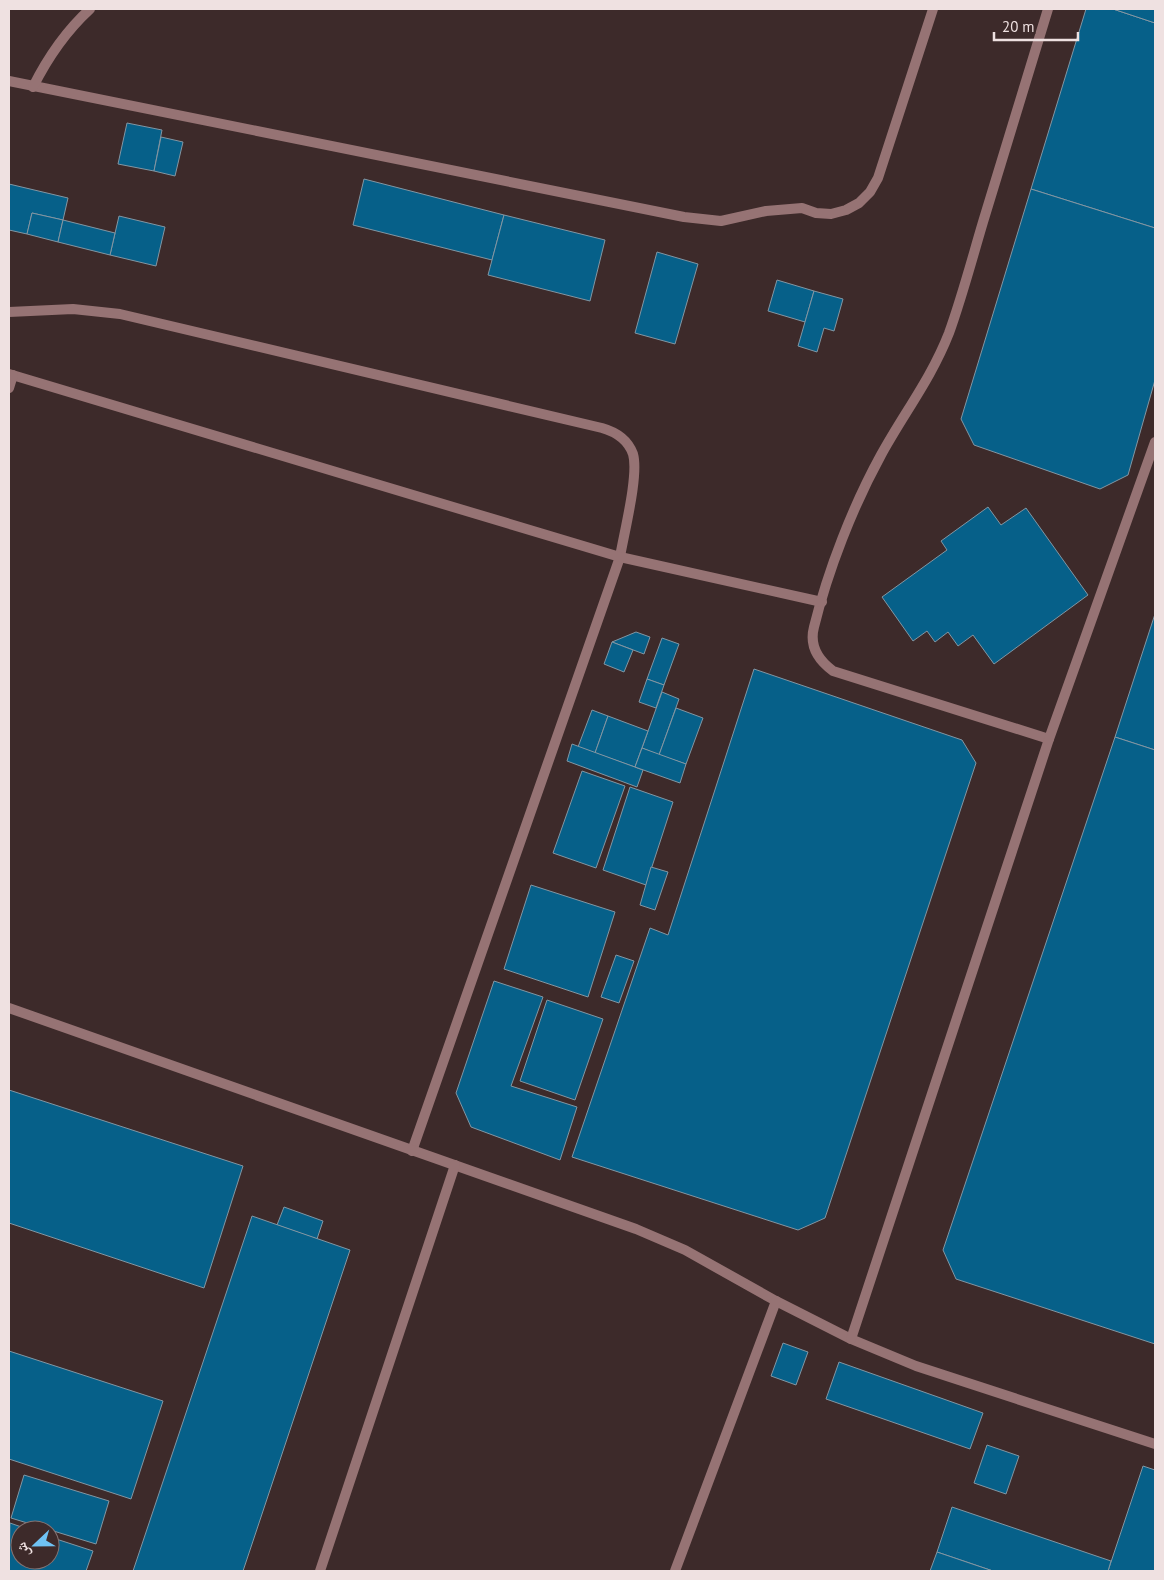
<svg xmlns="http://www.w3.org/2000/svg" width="1164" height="1580" viewBox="0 0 1164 1580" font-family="'PT Sans','Noto Naskh Arabic',sans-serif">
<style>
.building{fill:#066089;stroke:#8296a3}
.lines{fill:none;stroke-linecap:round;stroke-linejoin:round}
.service{stroke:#967374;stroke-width:10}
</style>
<rect width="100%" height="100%" fill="#3d2a2a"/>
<g class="building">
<polygon points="1086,9 1113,9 1155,23 1155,228 1031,189"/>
<polygon points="1113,9 1155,9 1155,23"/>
<polygon points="127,123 162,130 154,171 118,164"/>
<polygon points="161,137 183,142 175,176 154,171"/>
<polygon points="364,179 504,215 492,260 353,225"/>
<polygon points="9,184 68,198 63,220 32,213 27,234 9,230"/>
<polygon points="1031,189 1155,228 1155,380 1128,475 1100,489 974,445 961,419"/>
<polygon points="32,213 63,220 58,242 27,234"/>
<polygon points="504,215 605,240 590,301 488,275"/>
<polygon points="119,216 165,227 156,266 110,255"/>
<polygon points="63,220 115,233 110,255 58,242"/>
<polygon points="657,252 698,264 675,344 635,333"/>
<polygon points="777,280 814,291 805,322 768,311"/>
<polygon points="814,291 843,299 834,331 824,328 817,352 798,346"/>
<polygon points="988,507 1001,525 1026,508 1088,595 994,664 973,635 958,646 948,632 935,642 927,631 913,641 882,597 947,550 941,541"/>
<polygon points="1155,614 1155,750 1115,737"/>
<polygon points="636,632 650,637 644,654 612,642"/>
<polygon points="662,638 679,644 664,685 647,679"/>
<polygon points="612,642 633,650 624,672 604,664"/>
<polygon points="754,669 962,740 976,763 825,1218 798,1230 572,1157 650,928 668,935"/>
<polygon points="647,679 664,685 656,708 639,702"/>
<polygon points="662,692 679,699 659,755 642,748"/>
<polygon points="676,708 703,718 686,764 659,755"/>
<polygon points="592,710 608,716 595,753 578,747"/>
<polygon points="608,716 648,731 635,767 595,753"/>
<polygon points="1115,737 1155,750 1155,1344 956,1279 943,1250"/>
<polygon points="572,744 643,770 637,787 567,761"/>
<polygon points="642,748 686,764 680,783 635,767"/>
<polygon points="582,771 625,786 596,868 553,853"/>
<polygon points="630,787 673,802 646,885 603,870"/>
<polygon points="651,867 668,872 655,910 640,905"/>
<polygon points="531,885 615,912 588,997 504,969"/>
<polygon points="616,955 634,961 619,1003 601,997"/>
<polygon points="494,981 543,997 511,1086 577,1107 560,1160 471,1127 456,1093"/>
<polygon points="547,1000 603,1019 575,1100 520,1081"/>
<polygon points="9,1090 243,1166 204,1288 9,1223"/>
<polygon points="284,1207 323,1221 317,1239 277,1225"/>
<polygon points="252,1216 350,1250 243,1571 133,1571"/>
<polygon points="783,1343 808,1352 796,1385 771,1376"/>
<polygon points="9,1351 163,1401 131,1499 9,1459"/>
<polygon points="839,1362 983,1413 970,1449 826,1399"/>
<polygon points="987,1445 1019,1456 1006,1494 974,1483"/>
<polygon points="1143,1466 1155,1470 1155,1571 1108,1571"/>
<polygon points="24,1475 109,1501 96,1544 11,1518"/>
<polygon points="952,1507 1111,1561 1108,1571 993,1571 937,1552"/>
<polygon points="10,1523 30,1530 20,1530 20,1560 50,1560 50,1537 93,1551 86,1571 9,1571"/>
<polygon points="937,1552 993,1571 930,1571"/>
</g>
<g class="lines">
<g class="service">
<path d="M1048 9C1026 80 1005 151 983 222 972 259 962 297 949 333 931 379 904 413 881 455 853 506 828 570 814 627 809 646 818 660 833 671L1049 739"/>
<polyline points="9,81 684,217 721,221 766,211 802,208 816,213 831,214 846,210 859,203 870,192 878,178 933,9"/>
<path d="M33 87C48 57 65 32 90 9"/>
<path d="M9 312 73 309 120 314 602 428C616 432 628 440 633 454 639 475 624 533 620 557L412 1151"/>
<polyline points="9,374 620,557 822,602"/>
<polyline points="9,388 13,375"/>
<polyline points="9,1008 636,1229 685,1250 776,1301 851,1339 916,1366 1155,1444"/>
<polyline points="851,1339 1049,739 1155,442"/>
<polyline points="320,1571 455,1165"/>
<polyline points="675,1571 776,1301"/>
</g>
</g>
<rect width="1164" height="1580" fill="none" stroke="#efe1e1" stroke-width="20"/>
<g transform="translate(35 1545) rotate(248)"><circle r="24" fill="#3d2a2a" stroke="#847373"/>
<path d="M0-4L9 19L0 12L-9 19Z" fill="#6fc2f4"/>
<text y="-8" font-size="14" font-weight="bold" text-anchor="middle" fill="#efe1e1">ش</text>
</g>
<path d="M994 32v8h84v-8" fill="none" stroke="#efe1e1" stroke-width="2.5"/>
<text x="1002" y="32" font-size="15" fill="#efe1e1" stroke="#3d2a2a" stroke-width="4" paint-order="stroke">20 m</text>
</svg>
